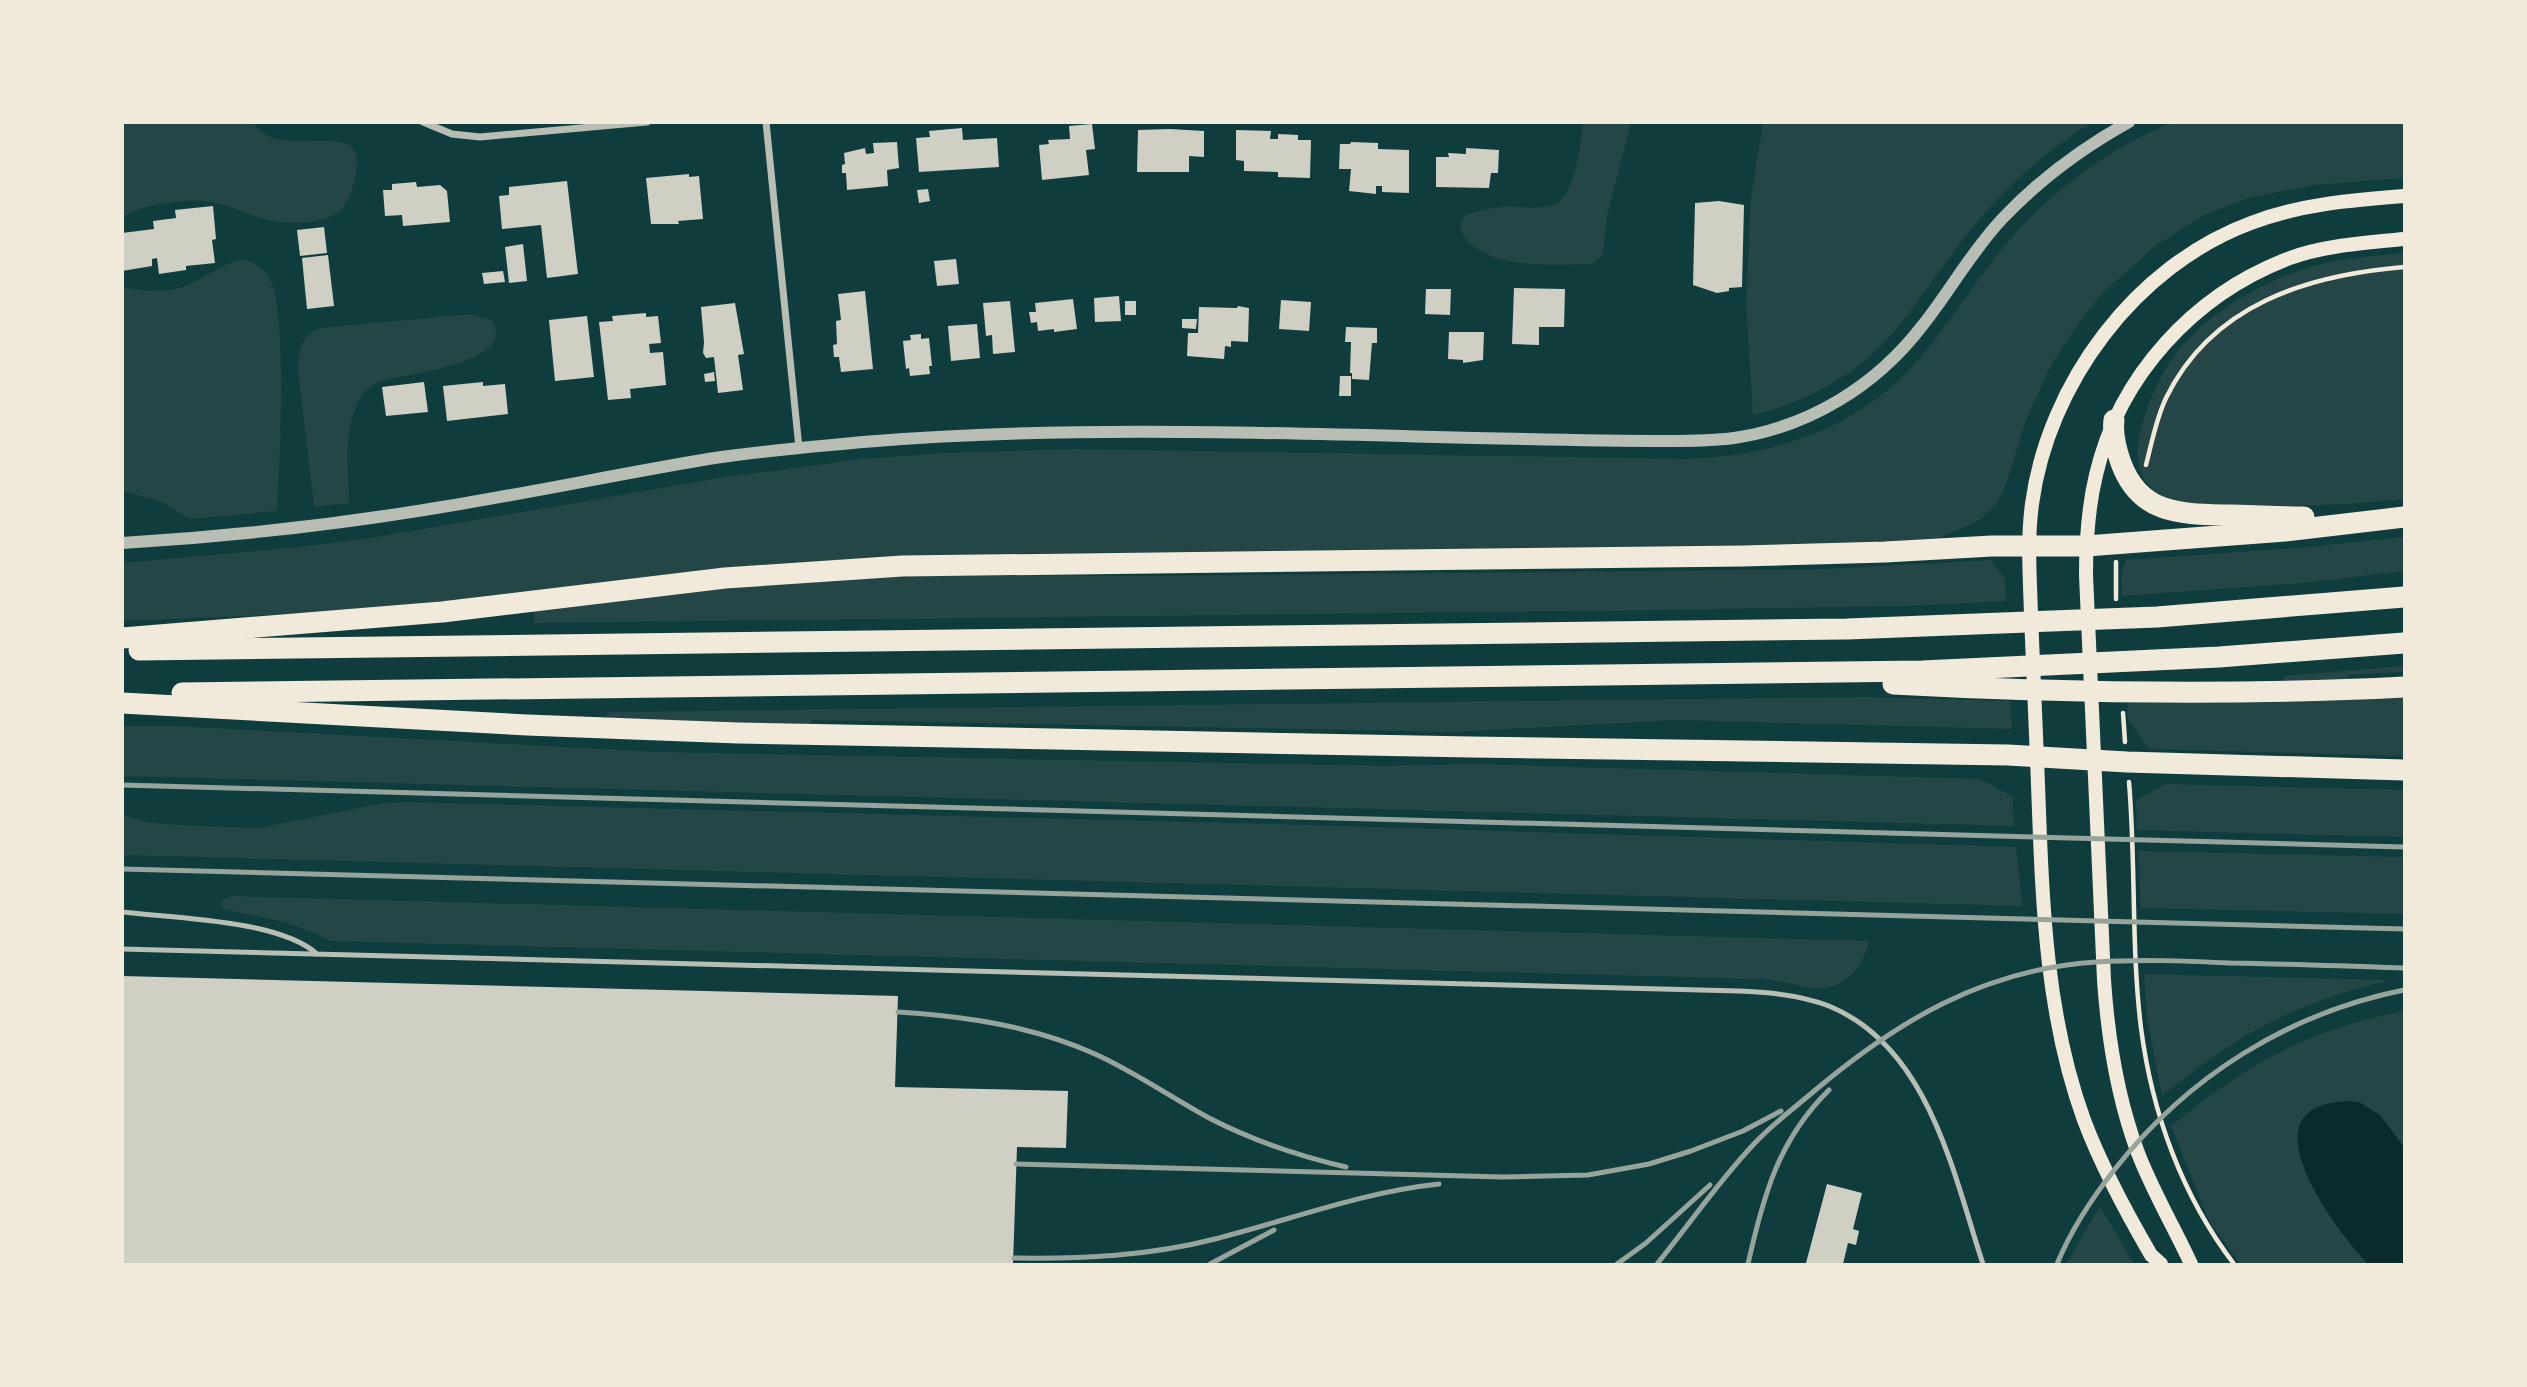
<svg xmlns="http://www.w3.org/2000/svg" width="2527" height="1387" viewBox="0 0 2527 1387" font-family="Mulish,sans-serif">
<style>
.green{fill:#244646}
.water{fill:#0a2a2b}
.building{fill:#cfcfc3}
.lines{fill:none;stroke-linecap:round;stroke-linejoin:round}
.path{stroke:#f1e9da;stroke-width:4.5}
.service{stroke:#b8beb3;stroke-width:5}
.minor{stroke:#b8beb3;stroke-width:7}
.tertiary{stroke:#b8beb3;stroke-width:12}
.secondary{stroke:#f1e9da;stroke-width:14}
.motorway{stroke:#f1e9da;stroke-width:21}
.rail{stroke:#97a49c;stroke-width:5}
</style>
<rect width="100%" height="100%" fill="#0f3d3e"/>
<g class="green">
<path d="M2174 122 2404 123V178L2314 185 2248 198 2204 215 2154 247 2105 291 2085 314 2052 363 2027 417 2006 485 1996 505 1979 520 1940 538 1838 544 1690 546 975 554 665 576 434 604 336 612 123 621 122 563 290 548 371 538 720 478 862 459 944 453 1073 449 1687 459C1762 456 1832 437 1890 388 1929 354 1956 310 1987 268 2034 205 2100 151 2174 122Z"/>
<path d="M122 123H253C276 154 316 134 347 144 359 151 358 165 355 177 353 187 350 199 343 207 328 227 279 225 257 217 242 212 227 204 211 202 187 198 143 204 123 217Z"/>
<path d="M1583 123H1631L1607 216 1603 254 1596 262 1591 264C1555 265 1475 271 1460 228L1464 216C1476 211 1489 208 1502 207 1522 205 1556 215 1567 192 1578 172 1580 145 1583 123Z"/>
<path d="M1763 123V122L2091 123C2044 152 2003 190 1968 233 1942 265 1921 300 1894 332 1858 374 1807 402 1753 415L1746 303 1751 197Z"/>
<path d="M2404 253V499C2348 505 2293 507 2236 506 2213 505 2189 507 2167 499 2146 491 2134 465 2138 443 2143 413 2157 379 2175 355 2208 311 2268 278 2321 264 2348 258 2376 256 2404 253Z"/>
<path d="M241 260C252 261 262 266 268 275 289 305 279 468 277 511L190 519 162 502 123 491V287C144 291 169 294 190 284 208 276 221 264 241 260Z"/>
<path d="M471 314 491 320C523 363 397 375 378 382 373 384 369 387 365 391 342 421 348 468 349 503L314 507 298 369C298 351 302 334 321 328Z"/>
<polygon points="2404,537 2404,571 2303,583 2122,596 2121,574 2126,560 2296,548"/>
<polygon points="1991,560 2005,579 2006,601 1909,606 1662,610 534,623 534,611 709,589 905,575 1160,576 1824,569"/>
<polygon points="2404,666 2404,672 2348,675 2348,681 2284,684 2284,676"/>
<polygon points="1865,697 2010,701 2012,729 1675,720 1453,732 811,720 811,726 607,720 607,712"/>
<polygon points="2404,697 2404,756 2149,749 2128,720 2127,703 2258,703"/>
<polygon points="123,726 175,726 657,752 1384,766 1473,764 1980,779 2012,796 2014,826 123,776"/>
<polygon points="2165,784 2404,790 2404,837 2137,830 2136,801"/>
<polygon points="405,802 1307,825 2016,847 2022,906 123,855 123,815 146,822 177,825 258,828 384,803"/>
<polygon points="2138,851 2404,857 2404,914 2141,908"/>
<path d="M231 896 1869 941C1864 966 1844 991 1815 988 1797 986 1779 980 1760 979L329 941 315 933 284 922 223 909 221 901Z"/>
<path d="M2144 974 2390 980C2293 1004 2239 1033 2162 1096L2147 1019Z"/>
<path d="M2404 1011V1264H2240L2209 1221 2171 1126C2247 1064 2307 1030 2404 1011Z"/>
<polygon points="2100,1206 2134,1264 2066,1264"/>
</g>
<path class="water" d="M2347 1101 2359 1102 2380 1115 2404 1147V1264H2368C2344 1239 2272 1147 2307 1114 2317 1104 2334 1102 2347 1101Z"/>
<g class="building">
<polygon points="1092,124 1095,149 1086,150 1089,175 1042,180 1039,145 1049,144 1048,140 1070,139 1069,126"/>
<polygon points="962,128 963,140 997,138 999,167 919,172 916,138 930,137 929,131"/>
<polygon points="1170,129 1204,131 1204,157 1189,156 1189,172 1137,172 1138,130"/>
<polygon points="1236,130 1271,131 1270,139 1278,139 1278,134 1298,135 1298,140 1311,140 1310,178 1278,177 1278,172 1244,171 1244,161 1236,160"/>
<polygon points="897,142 899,168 887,170 888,186 847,190 846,173 842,173 842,165 845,164 844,153 865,148 866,154 874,153 873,143"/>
<polygon points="1351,142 1378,143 1378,149 1409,150 1409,193 1382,192 1382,186 1376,186 1376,194 1349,191 1351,169 1339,169 1340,144 1350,144"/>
<polygon points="1466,148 1499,150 1498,173 1491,173 1489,188 1436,187 1436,157 1449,157 1448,153 1466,154"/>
<polygon points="689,174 689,177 699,176 703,219 678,221 679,224 651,224 646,178"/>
<polygon points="567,181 578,274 547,278 541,225 502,229 499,196 509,195 509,187"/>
<polygon points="416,182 417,187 440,185 447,191 450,222 403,226 402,215 385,216 383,190 392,190 392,184"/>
<polygon points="928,189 930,201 919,203 917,190"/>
<polygon points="1719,201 1744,205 1742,287 1729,288 1729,291 1717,293 1693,285 1695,203"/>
<polygon points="213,206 216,239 212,240 215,263 186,266 186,270 159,274 157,258 152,259 152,266 122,271 122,233 154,229 153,221 176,218 175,210"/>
<polygon points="324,227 327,253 300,256 297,230"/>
<polygon points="523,244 527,281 509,283 505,247"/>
<polygon points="328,255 334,306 307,309 302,258"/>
<polygon points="956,259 959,284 937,286 934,261"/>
<polygon points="503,271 505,282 484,284 482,273"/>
<polygon points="1514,288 1565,289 1564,327 1539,327 1539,345 1512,344"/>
<polygon points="1426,289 1451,289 1450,315 1425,314"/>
<polygon points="865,291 873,369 841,372 839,357 834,357 833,345 837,344 836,321 841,320 838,294"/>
<polygon points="1119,296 1121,321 1095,322 1094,298"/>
<polygon points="1073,299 1077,329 1054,332 1054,329 1038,331 1037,322 1031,323 1029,312 1036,312 1035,303"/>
<polygon points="1281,300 1311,302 1309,331 1279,329"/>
<polygon points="1010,301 1015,352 993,354 992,335 986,336 983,303"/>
<rect x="1125" y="301" width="11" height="14"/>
<polygon points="735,303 744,354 738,355 743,390 718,393 714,357 706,358 703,353 704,342 701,307"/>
<polygon points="1238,306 1249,308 1248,342 1231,341 1231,347 1225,346 1224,359 1187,356 1188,333 1198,333 1199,307 1237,308"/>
<polygon points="646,313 646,317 658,316 661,343 649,344 650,353 663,352 666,385 630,389 631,398 608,400 599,322 613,321 612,316"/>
<polygon points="587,316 594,377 555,381 549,320"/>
<polygon points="1182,319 1197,319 1196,329 1182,328"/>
<polygon points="977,324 980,358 951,361 948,326"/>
<polygon points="1346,327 1377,328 1377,343 1372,343 1369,380 1352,379 1352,373 1350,373 1351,342 1345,342"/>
<polygon points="1449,332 1484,332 1483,360 1463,363 1463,360 1448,359"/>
<polygon points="921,334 921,339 929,338 932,366 929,366 930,374 910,376 909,368 906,369 903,341 911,340 910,335"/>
<polygon points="714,372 715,381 705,382 704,374"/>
<polygon points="1340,376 1351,376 1351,396 1339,396"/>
<polygon points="424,382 428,412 386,416 382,387"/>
<polygon points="483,382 483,386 505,384 508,414 447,421 443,386"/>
<polygon points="122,976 898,996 895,1087 1068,1091 1066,1148 1017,1147 1013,1264 122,1264"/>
<polygon points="1827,1184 1862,1193 1853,1229 1859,1231 1856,1245 1848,1243 1843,1264 1811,1264 1806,1263"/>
</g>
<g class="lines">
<g class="path">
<path d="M2146 465C2152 442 2156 419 2166 398 2212 304 2308 275 2404 267"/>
<polyline points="2116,562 2116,599"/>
<polyline points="2123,713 2125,742"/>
<path d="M2129 782C2136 864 2131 947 2141 1028 2152 1113 2182 1196 2234 1264"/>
</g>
<g class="service">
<path d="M122 912C174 918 280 920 317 954"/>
<path d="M122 949 1739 991C1770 992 1800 995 1829 1006 1929 1047 1953 1173 1983 1264"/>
</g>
<g class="minor">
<polyline points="423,122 452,134 480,137 647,122"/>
<polyline points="766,122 799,448"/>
</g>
<path class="tertiary" d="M122 543C224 537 324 526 424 510 519 495 613 475 708 459 759 451 811 447 863 442 1130 420 1398 440 1665 441 1688 441 1712 441 1734 438 1809 427 1876 386 1922 326 1950 291 1971 252 2002 219 2039 180 2082 148 2129 122"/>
<g class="secondary">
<path d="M2161 1264 2151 1255C2126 1212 2102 1168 2084 1120 2042 1005 2042 880 2037 759 2035 711 2033 663 2031 615 2030 578 2027 541 2032 504 2048 384 2135 266 2251 223 2301 204 2352 200 2404 196"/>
<path d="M2191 1264C2174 1227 2153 1192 2138 1153 2117 1097 2108 1039 2104 980L2086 575C2086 542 2088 508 2096 475 2119 376 2194 294 2290 258 2326 245 2366 243 2404 239"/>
</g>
<g class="motorway">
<path d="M2114 420C2112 435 2116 449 2121 463 2140 515 2181 514 2228 515 2254 516 2279 517 2304 517"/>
<polyline points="122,638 442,612 725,578 902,566 1742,556 1885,552 1992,546 2086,546 2285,531 2404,517"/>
<polyline points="139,650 1847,629 2157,617 2404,597"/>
<path d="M1893 684C2063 693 2234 696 2404 687"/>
<polyline points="182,693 1922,671 2219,657 2404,643"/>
<polyline points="122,703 527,725 738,733 1471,747 2008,755 2127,762 2404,770"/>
</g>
<g class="rail">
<polyline points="122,785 2404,847"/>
<polyline points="122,869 2404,929"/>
<path d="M898 1012C964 1016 1033 1026 1095 1054 1135 1072 1172 1098 1211 1119 1254 1141 1299 1156 1346 1167"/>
<polyline points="1016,1164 1503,1177 1588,1175 1649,1164 1691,1151 1743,1131 1781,1111"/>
<path d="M1014 1258C1082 1259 1149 1256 1215 1239 1290 1220 1362 1192 1439 1184"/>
<polyline points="1210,1264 1274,1230"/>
<polyline points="1617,1264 1646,1243 1710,1185"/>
<path d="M1657 1264C1689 1225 1718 1182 1753 1145 1771 1125 1793 1109 1813 1092 1897 1021 1984 969 2097 962 2141 959 2186 961 2230 963 2288 964 2346 966 2404 968"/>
<path d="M1748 1264C1763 1197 1778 1140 1829 1090"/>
<path d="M2057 1264C2071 1230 2092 1198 2115 1169 2188 1076 2289 1013 2404 990"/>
</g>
</g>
<rect width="2527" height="1387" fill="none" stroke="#f1e9da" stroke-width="248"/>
</svg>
